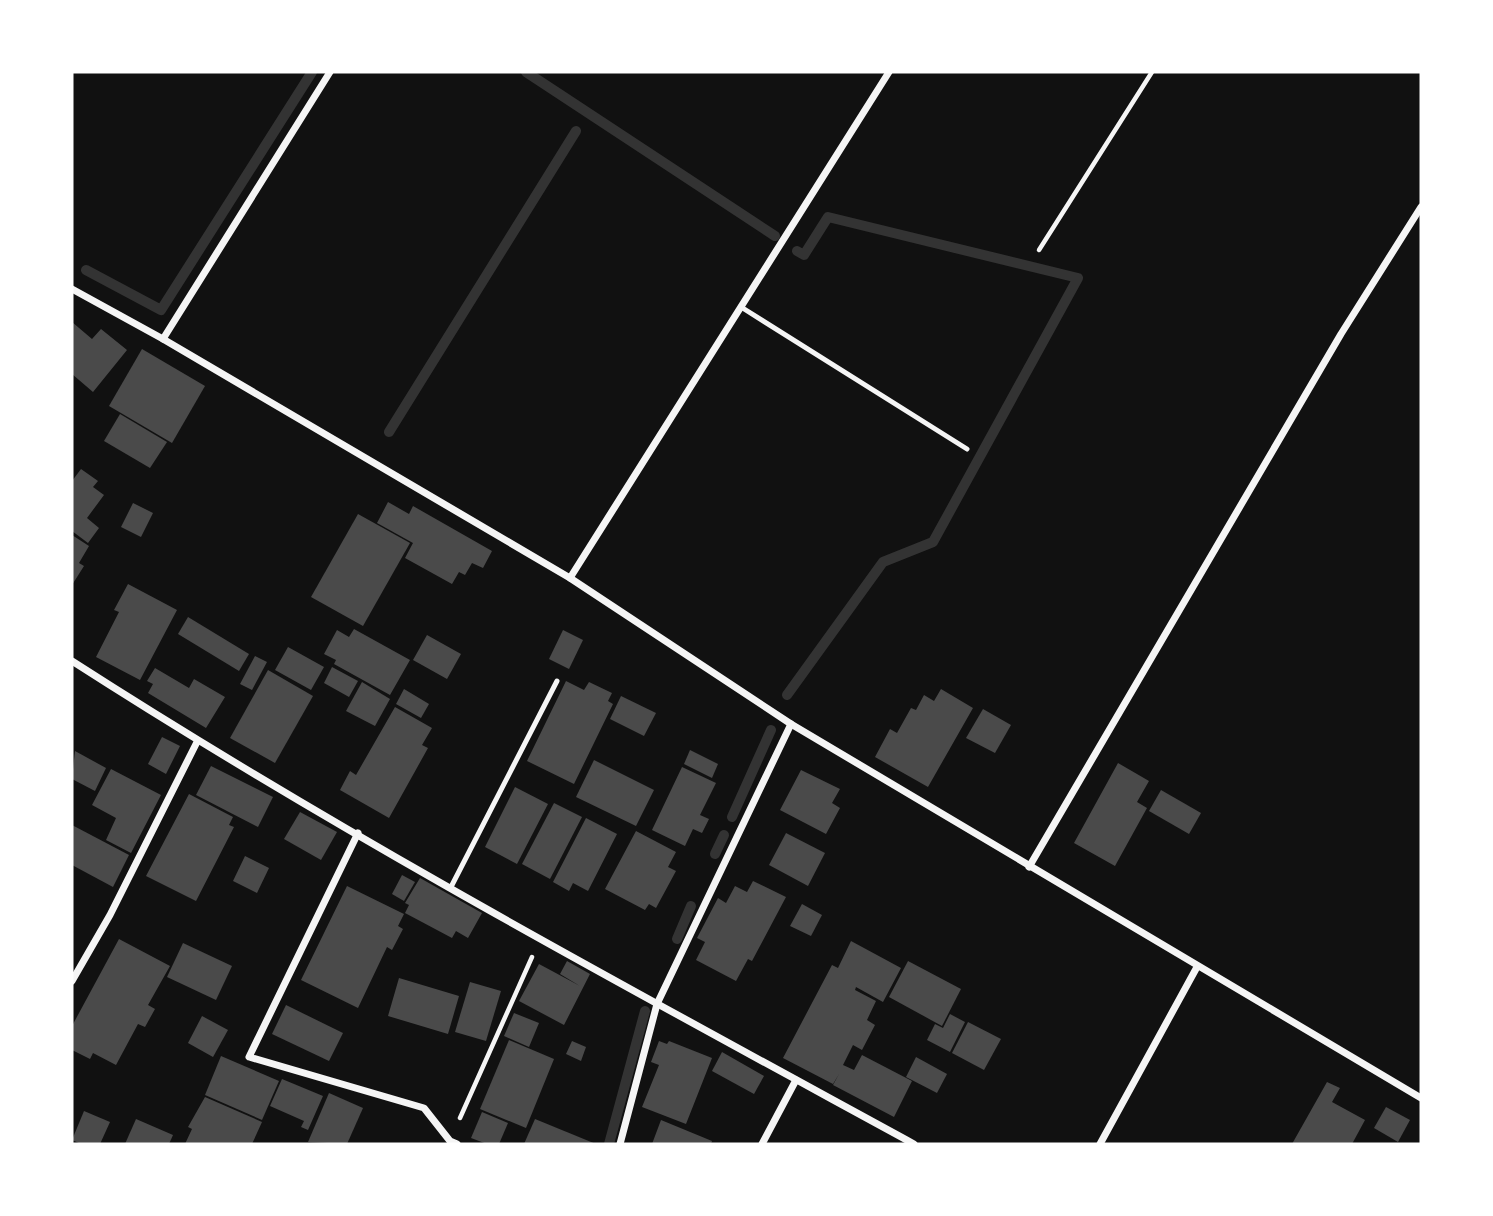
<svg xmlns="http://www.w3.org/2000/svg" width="1493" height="1216" viewBox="0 0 1493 1216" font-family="Signika,sans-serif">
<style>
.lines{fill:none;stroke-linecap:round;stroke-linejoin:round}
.stream{stroke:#333;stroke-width:10}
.building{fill:#4a4a4a}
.path{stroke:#f5f5f5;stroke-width:4.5}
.service{stroke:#f5f5f5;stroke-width:5}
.minor{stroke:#f5f5f5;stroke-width:7}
</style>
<rect width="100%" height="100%" fill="#111"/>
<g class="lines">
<g class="stream">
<polyline points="526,72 775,236"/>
<polyline points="86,270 161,310 312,72"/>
<polyline points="389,432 576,131"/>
<polyline points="787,695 883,562 933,542 1078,278 828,217 804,255 797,251"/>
<polyline points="732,817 771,730"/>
<polyline points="715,854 724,835"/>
<polyline points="677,939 691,906"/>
<polyline points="609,1144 645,1011"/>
</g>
</g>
<g class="building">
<polygon points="72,322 92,339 101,329 127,350 93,392 72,374"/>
<polygon points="142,349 205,386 172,443 109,406"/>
<polygon points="120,414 167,442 150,468 104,441"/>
<polygon points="81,469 98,481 93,487 104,495 87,518 99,528 88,543 72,531 72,481"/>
<polygon points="388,502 409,514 413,506 492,551 483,568 472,563 465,575 459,572 452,584 405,558 413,543 377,523"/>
<polygon points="133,503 153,513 141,537 121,527"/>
<polygon points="358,514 410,543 363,626 311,597"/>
<polygon points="72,535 89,546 79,563 84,566 72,585"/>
<polygon points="128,584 177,610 140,680 96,657 119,612 114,610"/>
<polygon points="188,617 249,654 239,671 178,634"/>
<polygon points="354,629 410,660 390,695 334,664 336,660 324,654 337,630 349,637"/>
<polygon points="563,630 583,640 569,669 549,659"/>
<polygon points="427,635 461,654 447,679 413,660"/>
<polygon points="288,647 324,667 311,690 275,670"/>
<polygon points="255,656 267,662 252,690 240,684"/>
<polygon points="332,667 358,681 349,697 324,683"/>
<polygon points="155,668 189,688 194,679 225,697 206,728 148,693 153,684 147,681"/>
<polygon points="268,670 313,696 275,763 230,738"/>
<polygon points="566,681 584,690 589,682 612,693 608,701 613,704 574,784 527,761"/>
<polygon points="362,682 390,699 375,726 346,711"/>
<polygon points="404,689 429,704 421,718 396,704"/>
<polygon points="941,689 973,708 928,787 875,757 890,729 897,733 911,708 916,710 924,695 934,701"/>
<polygon points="621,696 656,713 644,736 610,719"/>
<polygon points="395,707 432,728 422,745 428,748 389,818 340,790 350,771 356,775"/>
<polygon points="983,709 1011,725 995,753 966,738"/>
<polygon points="162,737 180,746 166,774 148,764"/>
<polygon points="690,750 718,764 712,778 684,764"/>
<polygon points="75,751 106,768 95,791 72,779"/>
<polygon points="594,760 654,790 636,826 576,797"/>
<polygon points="1118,763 1149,781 1137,802 1147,808 1115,866 1074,843"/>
<polygon points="211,766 273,797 258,827 196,795"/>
<polygon points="682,767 716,783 700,815 709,819 702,833 693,829 685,846 652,830"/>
<polygon points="111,769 161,795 131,853 106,840 116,818 92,805"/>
<polygon points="801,770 840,789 832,803 840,808 826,834 780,810"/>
<polygon points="515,787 548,804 517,864 485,847"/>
<polygon points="1161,790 1201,813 1189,834 1149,811"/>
<polygon points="189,794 233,817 229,825 234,827 196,901 146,876"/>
<polygon points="554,803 582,817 550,879 522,864"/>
<polygon points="300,812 337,832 321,860 284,839"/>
<polygon points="586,818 617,834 588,891 573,883 569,891 553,882"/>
<polygon points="72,825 129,855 113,887 72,865"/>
<polygon points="636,831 676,852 668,867 676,871 656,908 649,904 645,910 605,889"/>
<polygon points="786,833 825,853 808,886 769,865"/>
<polygon points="245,856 269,868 257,893 233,881"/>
<polygon points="402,875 415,882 404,901 392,894"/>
<polygon points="420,878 482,913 468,938 456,931 452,938 405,913 409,905 405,903"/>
<polygon points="753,881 786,897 752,961 748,959 736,981 696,960 705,942 697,938 718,898 726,903 735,886 747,892"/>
<polygon points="347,886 404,914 398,926 403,929 392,950 387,947 358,1008 301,980"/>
<polygon points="802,904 822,915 811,936 790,926"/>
<polygon points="119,939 170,966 148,1005 155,1009 145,1027 138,1024 116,1065 93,1053 90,1059 72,1050 72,1026"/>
<polygon points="851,941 901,968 883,1002 856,987 855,990 876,1001 867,1020 875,1025 862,1050 853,1045 843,1065 854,1070 862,1055 912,1081 894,1117 833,1085 839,1074 833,1084 783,1058 832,965 838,968"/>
<polygon points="183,943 232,966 216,1000 167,977"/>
<polygon points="567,961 590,974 564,1025 519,1001 539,964 580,986 560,974"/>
<polygon points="908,961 961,989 942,1026 889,997"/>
<polygon points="399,978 459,996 448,1034 388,1016"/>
<polygon points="470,982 501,991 486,1041 455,1032"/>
<polygon points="286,1005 343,1033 329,1061 272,1034"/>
<polygon points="514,1013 539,1023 529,1047 504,1036"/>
<polygon points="950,1014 965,1022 950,1052 927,1040 935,1024 943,1028"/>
<polygon points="202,1016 228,1030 213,1057 188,1043"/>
<polygon points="968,1022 1001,1039 984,1070 952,1053"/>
<polygon points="509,1040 554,1059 526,1128 480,1109"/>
<polygon points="572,1041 586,1047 581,1061 566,1054"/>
<polygon points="659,1041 667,1044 669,1041 712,1058 686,1124 642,1107 659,1065 651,1062"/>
<polygon points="722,1052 764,1076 754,1094 712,1071"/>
<polygon points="221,1056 279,1081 262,1120 205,1095"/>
<polygon points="916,1057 947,1074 937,1093 906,1077"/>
<polygon points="282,1079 323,1096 308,1130 301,1127 304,1121 270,1106"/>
<polygon points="1327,1082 1340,1088 1332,1102 1365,1120 1352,1144 1292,1144"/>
<polygon points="329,1093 363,1108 347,1144 308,1142"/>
<polygon points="205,1097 262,1122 252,1144 185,1144 192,1129 188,1127"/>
<polygon points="1386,1107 1410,1120 1398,1142 1374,1128"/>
<polygon points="84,1111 110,1122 100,1144 81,1144 72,1140"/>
<polygon points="482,1112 508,1123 499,1144 487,1144 471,1138"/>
<polygon points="136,1119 173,1135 169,1144 125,1144"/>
<polygon points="535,1119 596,1144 524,1144"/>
<polygon points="661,1120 712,1141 711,1144 652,1144"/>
</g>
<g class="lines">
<g class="path">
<polyline points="1039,250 1152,72"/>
<polyline points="460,1118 532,957"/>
</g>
<g class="service">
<polyline points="741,307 967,449"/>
<polyline points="451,887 557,681"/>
</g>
<g class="minor">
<polyline points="72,289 163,339 570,578 791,724 1421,1098"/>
<polyline points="163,339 330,72"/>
<polyline points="570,578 889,72"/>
<path d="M72 661C344 836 630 989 914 1144"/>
<polyline points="358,833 249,1057 424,1108 450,1141 457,1144"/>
<polyline points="1029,867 1341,334 1421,207"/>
<polyline points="72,981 110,915 197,742"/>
<polyline points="620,1144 657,1004 791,724"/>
<polyline points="762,1144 796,1080"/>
<polyline points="1100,1144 1197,967"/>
</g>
</g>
<rect width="1493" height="1216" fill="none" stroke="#ffffff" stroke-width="147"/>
</svg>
